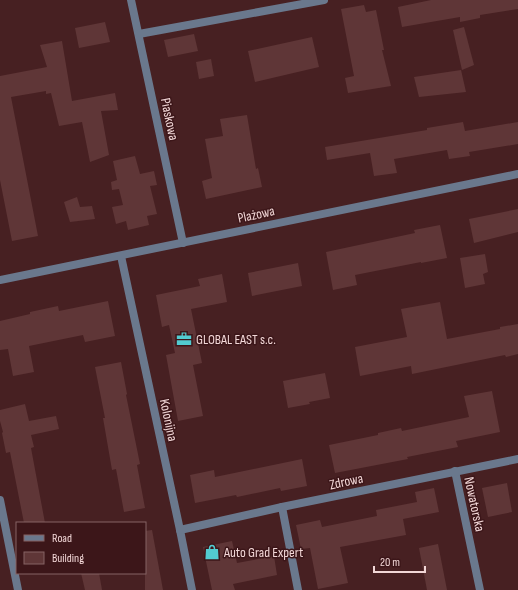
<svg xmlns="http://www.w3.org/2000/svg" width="518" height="590" viewBox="0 0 518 590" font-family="'Sofia Sans Condensed',sans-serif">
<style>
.building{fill:#5f3637}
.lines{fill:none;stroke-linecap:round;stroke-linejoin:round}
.minor{stroke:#6a788d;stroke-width:8}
.tertiary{stroke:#6a788d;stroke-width:8}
.labels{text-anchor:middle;stroke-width:3;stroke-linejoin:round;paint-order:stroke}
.street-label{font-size:14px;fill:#f2d7d7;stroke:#3c1619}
.poi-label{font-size:14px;fill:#f2d7d7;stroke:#3c1619;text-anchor:start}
</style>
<rect width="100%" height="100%" fill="#472022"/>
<g class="building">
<polygon points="431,0 518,0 518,9 480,15 480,18 460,22 460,17 402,27 398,7"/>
<polygon points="364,5 366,12 376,10 384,50 382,50 391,86 348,93 345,78 354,76 341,9"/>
<polygon points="105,22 110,42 79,48 75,28"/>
<polygon points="464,27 474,65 462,70 453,30"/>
<polygon points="194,34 198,51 168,57 164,40"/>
<polygon points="312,37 319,67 255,82 248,51"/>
<polygon points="62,41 72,101 115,93 118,110 101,111 109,155 90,162 82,122 59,126 51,93 46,94 46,91 11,97 38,236 12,241 0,180 0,76 47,67 40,45"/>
<polygon points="211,59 214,76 199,79 196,62"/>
<polygon points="461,70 466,92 419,97 414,77"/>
<polygon points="247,115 256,169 258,168 262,187 206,199 202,181 212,178 205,139 223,136 220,119"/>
<polygon points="463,122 465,131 518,122 518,144 469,152 470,156 449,159 447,150 394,159 397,173 374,176 370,153 327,160 325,147 427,130 427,128"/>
<polygon points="135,156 140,174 154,171 157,185 150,186 157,214 147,216 149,225 128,230 126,221 116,224 112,207 123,205 119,189 112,190 111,182 117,180 113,161"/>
<polygon points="77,197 80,207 92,206 95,219 70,222 64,202"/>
<polygon points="518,209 518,232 474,243 469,219"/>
<polygon points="440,225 447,258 421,263 421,262 355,275 357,285 333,290 326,252 415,233 414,230"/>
<polygon points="485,254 488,272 483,274 485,284 465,288 460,258"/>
<polygon points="298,263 302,286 252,296 248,273"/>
<polygon points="222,274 227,302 191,309 202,363 193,365 203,416 178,421 166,355 175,353 169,325 162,327 156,295 200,286 198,279"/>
<polygon points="108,301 115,336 85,342 83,335 29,346 34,372 13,376 8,349 0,350 0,321 30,314 30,312 58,306 59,311"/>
<polygon points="440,302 447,339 500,329 500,327 518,324 518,354 506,357 505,355 412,374 411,366 360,376 355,347 407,337 401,309"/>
<polygon points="121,362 127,394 126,395 140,464 137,465 145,508 124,512 116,469 112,470 103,418 105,418 95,367"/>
<polygon points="325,373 330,398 309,402 310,404 288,408 283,381"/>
<polygon points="492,391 500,432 456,441 458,447 407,457 408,459 335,473 329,445 378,435 378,433 401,428 402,431 469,417 464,396"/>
<polygon points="25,404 29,421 56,416 59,429 31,435 34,447 31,448 45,523 24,523 10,452 6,453 2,433 3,432 0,421 0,410"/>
<polygon points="302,459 307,486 281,491 280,488 237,497 236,495 195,503 190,475 214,470 215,477"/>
<polygon points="507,483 512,512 488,517 482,488"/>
<polygon points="434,488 439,512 403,519 406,535 340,547 348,583 318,589 310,548 301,549 296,525 320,520 322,527 377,516 376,510 417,502 415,492"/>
<polygon points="152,530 163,590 145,590 145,531"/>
<polygon points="232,541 237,563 274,556 277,575 233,584 235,590 212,590 203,547"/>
<polygon points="438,544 447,590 427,590 419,548"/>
<polygon points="81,573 99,573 102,590 85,590"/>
</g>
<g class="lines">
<g class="minor">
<polyline points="131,0 183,243"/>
<polyline points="139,34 324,0"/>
<polyline points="121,256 180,530 192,590"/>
<polyline points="455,471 480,590"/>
<polyline points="0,500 18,590"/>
<polyline points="282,507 298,590"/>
<polyline points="180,530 282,507 518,459"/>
</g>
<polyline class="tertiary" points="0,280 518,174"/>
</g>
<defs>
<g id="office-bare" transform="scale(1.2)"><path d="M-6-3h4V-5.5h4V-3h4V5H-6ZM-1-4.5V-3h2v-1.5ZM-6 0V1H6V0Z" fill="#52ccd0" stroke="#3c1619" stroke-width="2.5" paint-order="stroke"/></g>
<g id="shop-bare" transform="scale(1.2)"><path d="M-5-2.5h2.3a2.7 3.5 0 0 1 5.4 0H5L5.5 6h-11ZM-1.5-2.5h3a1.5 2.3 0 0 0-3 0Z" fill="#52ccd0" stroke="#3c1619" stroke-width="2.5" paint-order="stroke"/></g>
</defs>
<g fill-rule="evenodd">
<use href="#office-bare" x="184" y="339"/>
<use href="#shop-bare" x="212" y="552"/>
</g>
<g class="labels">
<g class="street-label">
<text transform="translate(170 119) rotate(78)" y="5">Piaskowa</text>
<text transform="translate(256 214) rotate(-12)" y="5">Plażowa</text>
<text transform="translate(169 420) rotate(78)" y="5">Kolonijna</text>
<text transform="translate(346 481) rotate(-12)" y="5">Zdrowa</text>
<text transform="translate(475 504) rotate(78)" y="5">Nowatorska</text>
</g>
<g class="poi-label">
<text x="196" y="344">GLOBAL EAST s.c.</text>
<text x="224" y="557">Auto Grad Expert</text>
</g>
</g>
<rect x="16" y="522" width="130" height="52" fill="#3c1619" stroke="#856365"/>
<rect x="24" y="535" width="20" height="6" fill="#6a788d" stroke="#856365"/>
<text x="52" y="542" font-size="12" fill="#f2d7d7">Road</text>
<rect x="24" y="552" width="20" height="12" fill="#5f3637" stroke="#856365"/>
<text x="52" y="562" font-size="12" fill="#f2d7d7">Building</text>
<path d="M374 566v6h51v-6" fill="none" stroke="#f2d7d7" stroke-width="2"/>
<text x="380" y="566" font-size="12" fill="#f2d7d7" stroke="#3c1619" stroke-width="3" paint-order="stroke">20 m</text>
</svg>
